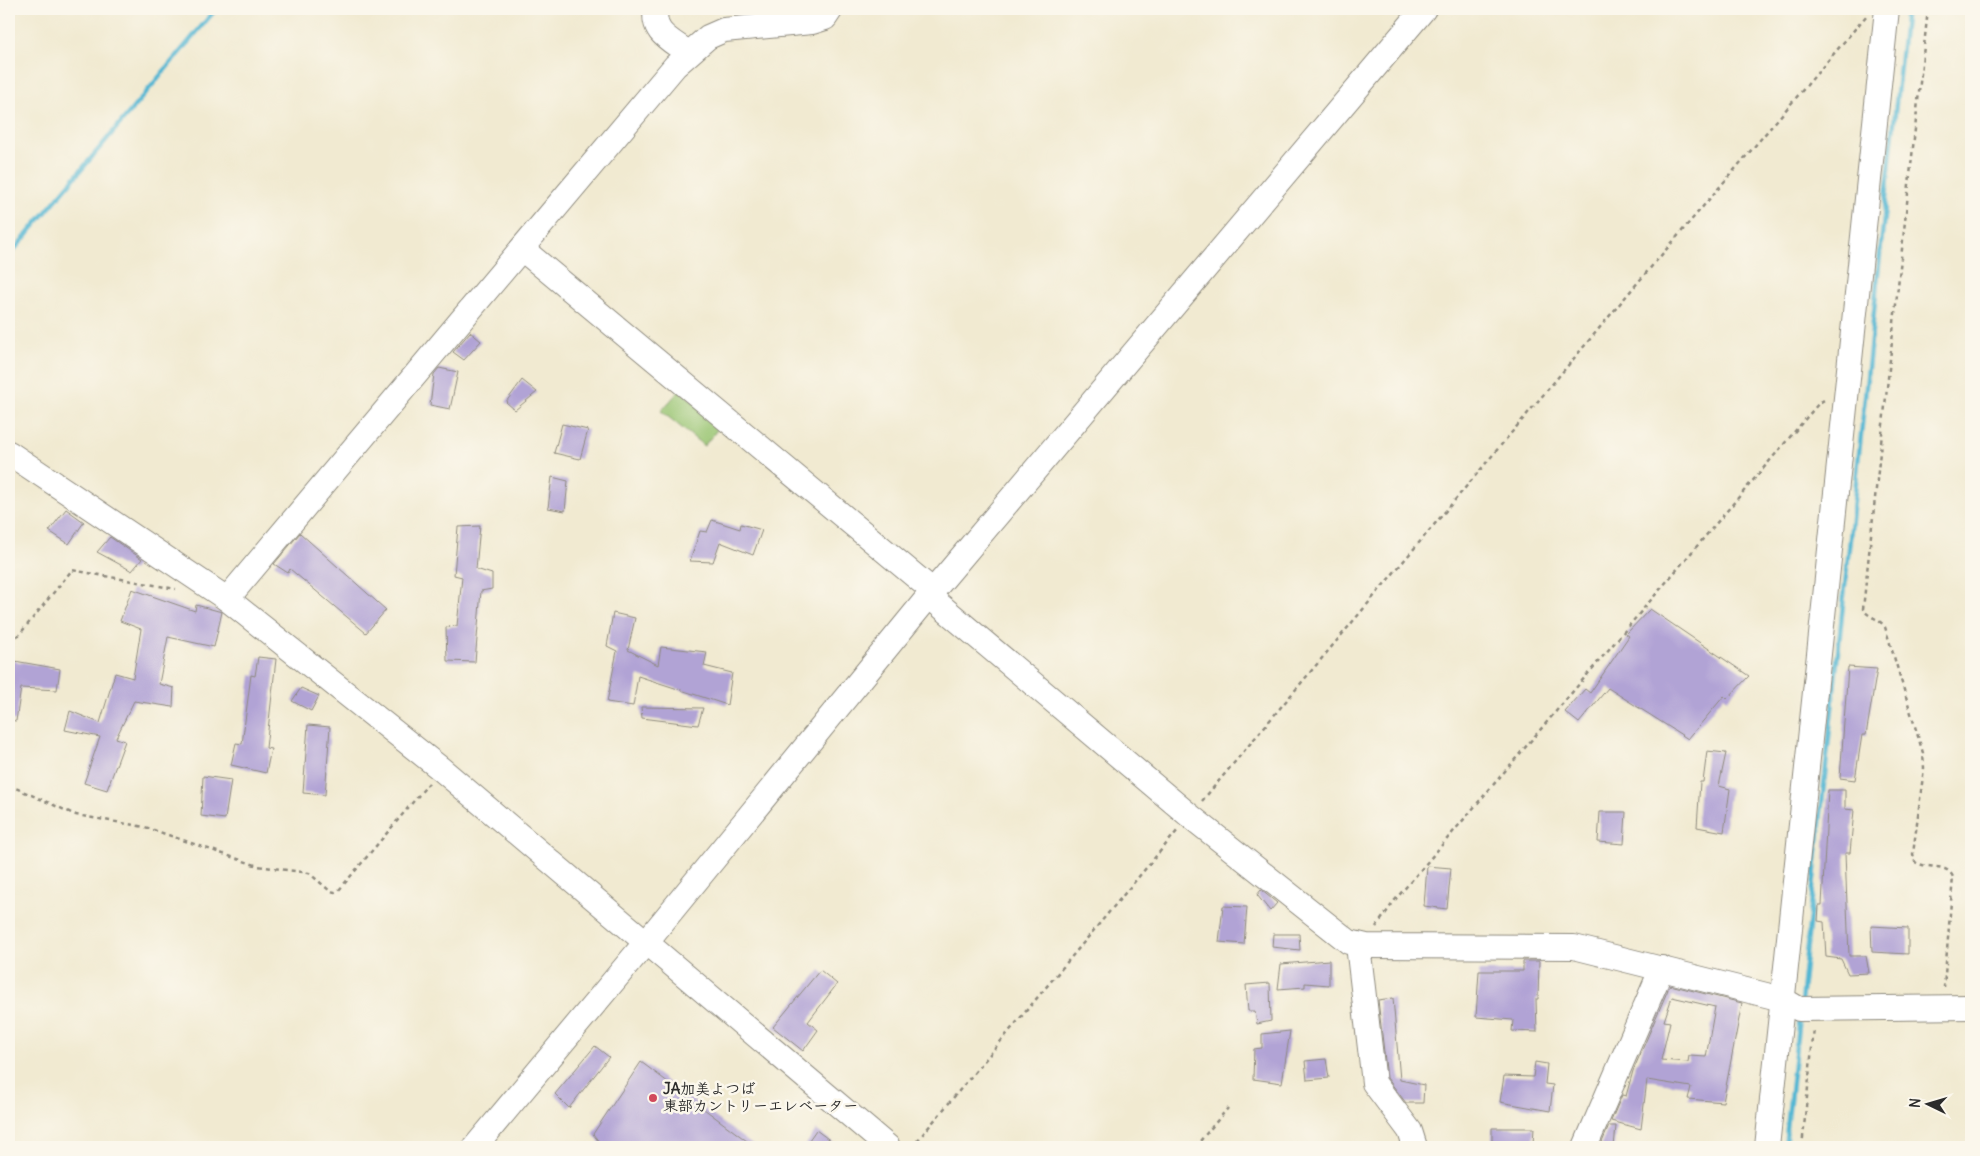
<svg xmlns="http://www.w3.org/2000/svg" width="1980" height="1156" viewBox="0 0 1980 1156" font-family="Delius,'Klee One',sans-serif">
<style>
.green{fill:#99c572;stroke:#62784e}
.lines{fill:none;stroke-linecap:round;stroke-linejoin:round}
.stream{stroke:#55b7d3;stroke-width:4.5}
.building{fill:#b1a3d5;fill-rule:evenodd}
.minor-casing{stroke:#8e8a7e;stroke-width:26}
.path{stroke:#8e8a7e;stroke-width:2.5;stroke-dasharray:4 4;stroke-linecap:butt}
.minor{stroke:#fff;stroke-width:24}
.poi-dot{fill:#d1495b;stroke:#fbf7ec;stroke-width:2}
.labels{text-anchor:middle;stroke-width:5;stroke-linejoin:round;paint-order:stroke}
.poi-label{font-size:15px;font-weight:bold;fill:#2b2b2b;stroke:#fbf7ec;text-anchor:start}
</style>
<rect width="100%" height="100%" fill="#fbf7ec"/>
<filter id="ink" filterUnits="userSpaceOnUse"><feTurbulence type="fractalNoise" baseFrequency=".02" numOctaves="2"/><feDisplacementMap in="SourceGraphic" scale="10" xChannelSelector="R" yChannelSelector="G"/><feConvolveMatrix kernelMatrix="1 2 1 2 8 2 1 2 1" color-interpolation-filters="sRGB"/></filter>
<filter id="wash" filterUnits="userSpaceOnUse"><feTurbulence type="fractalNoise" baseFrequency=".0096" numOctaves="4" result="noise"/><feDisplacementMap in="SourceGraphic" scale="20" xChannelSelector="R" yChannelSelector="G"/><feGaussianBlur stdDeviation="1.12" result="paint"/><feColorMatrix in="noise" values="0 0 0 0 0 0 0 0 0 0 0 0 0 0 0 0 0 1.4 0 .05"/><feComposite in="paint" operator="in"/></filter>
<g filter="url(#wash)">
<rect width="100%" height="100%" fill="#f1ead1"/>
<polygon class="green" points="680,390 721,425 704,446 661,411"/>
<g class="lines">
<g class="stream">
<polyline points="9,256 216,9"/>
<polyline points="1801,1002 1906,9"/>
<polyline points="1785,1147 1799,1017"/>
</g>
</g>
<g id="blocks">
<g class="building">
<polygon points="470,332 481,341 464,360 453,352"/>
<polygon points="439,368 458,372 450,409 430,405 434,374"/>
<polygon points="522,380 537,392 515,410 506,402"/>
<polygon points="562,424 588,430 580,459 554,453"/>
<polygon points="552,477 568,481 565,511 548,508"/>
<polygon points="66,509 84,522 69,544 49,531"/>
<polygon points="712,520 740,529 741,524 762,530 753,555 720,542 713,562 690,561 700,531 707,532"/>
<polygon points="480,526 476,569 492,574 492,589 481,591 475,662 447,661 446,627 457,626 462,577 454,575 458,527"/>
<polygon points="300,533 386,610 366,633 290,569 288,573 274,564"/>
<polygon points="110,537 142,559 132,571 97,552"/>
<polygon points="132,589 195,611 196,605 222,612 214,647 168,637 159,684 174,688 173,707 134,701 116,738 125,741 107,790 84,783 100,737 65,730 70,711 100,723 115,673 133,678 141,629 120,621"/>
<polygon points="1650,609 1749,676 1727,699 1724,696 1688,739 1608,688 1579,723 1565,712 1585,689 1590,693 1629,636 1626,634"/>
<polygon points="613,613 635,618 628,650 658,665 661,647 707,652 704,666 732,673 727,705 638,676 633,706 607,702 617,651 607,646"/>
<polygon points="258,657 276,659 266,748 271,749 266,773 231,765 236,743 242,744 251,675 255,676"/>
<polygon points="9,660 60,669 57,690 21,688 16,721 9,720"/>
<polygon points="1848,667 1877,669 1866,735 1862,735 1855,780 1840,778"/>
<polygon points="301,688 319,696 311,711 292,701"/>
<polygon points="641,707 703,708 698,725 642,718"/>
<polygon points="308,725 330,727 325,795 303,793"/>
<polygon points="1707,751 1726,753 1719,786 1730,789 1724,832 1697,827 1700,782 1703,782"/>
<polygon points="203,776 231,780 225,819 201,816"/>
<polygon points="1828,790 1845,790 1845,809 1854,810 1850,853 1845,853 1849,956 1866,956 1869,973 1848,974 1841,959 1826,957 1824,922 1818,921 1819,905 1822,905"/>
<polygon points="1600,812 1626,812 1624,844 1598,842"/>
<polygon points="1427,866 1451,868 1447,909 1424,906"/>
<polygon points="1261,890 1277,903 1270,911 1257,895"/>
<polygon points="1223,906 1247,907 1244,944 1219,942"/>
<polygon points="1871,926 1908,928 1908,954 1872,952"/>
<polygon points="1273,934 1299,934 1300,950 1272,947"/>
<polygon points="1329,960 1329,985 1305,983 1305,987 1278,989 1281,964"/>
<polygon points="1523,961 1539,961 1538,999 1536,999 1537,1032 1512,1031 1513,1020 1476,1017 1479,971 1523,971"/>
<polygon points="820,970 837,984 808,1022 818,1030 803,1051 773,1027"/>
<polygon points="1270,983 1271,1021 1257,1024 1255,1011 1248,1011 1246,985"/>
<path d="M1670 985 1742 1003 1723 1102 1688 1099 1691 1087 1647 1080 1641 1129 1611 1121 1622 1095 1626 1096 1633 1071ZM1672 997 1715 1007 1706 1057 1689 1056 1688 1062 1661 1060 1670 1022 1664 1021Z"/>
<polygon points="1393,998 1400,1080 1424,1085 1423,1103 1406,1103 1387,1078 1378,1000"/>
<polygon points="1290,1031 1282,1083 1253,1079 1254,1049 1262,1048 1262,1034"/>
<polygon points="595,1046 609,1057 569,1108 555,1094"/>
<polygon points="1326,1059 1329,1078 1307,1080 1305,1061"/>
<polygon points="641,1062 755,1147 603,1147 593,1134"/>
<polygon points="1535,1062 1547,1064 1545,1084 1553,1085 1550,1111 1500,1102 1504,1076 1533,1077"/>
<polygon points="1609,1126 1616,1126 1614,1147 1600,1147"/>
<polygon points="1492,1128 1534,1128 1533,1144 1523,1144 1523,1147 1492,1147"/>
<polygon points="816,1130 839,1147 804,1147"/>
</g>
</g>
</g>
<g filter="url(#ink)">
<use href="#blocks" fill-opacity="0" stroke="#8e8a7e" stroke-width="1"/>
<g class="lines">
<g class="minor-casing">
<g id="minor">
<path d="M656 9C651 33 671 40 688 53"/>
<polyline points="522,249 933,591"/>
<polyline points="9,453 227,599 441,769 888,1147"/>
<polyline points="929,596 1190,816 1349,942 1366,946 1574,947 1782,999 1799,1009 1971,1007"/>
<polyline points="227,599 675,66 708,37 724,30 812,22 825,18 831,9"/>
<polyline points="1358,945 1374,1083 1410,1131 1415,1147"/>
<polyline points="475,1147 647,941 933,591 1424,9"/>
<polyline points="1585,1147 1662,968"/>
<polyline points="1767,1147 1887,9"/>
</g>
</g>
<g class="path">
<path d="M1928 9 1863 609C1869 618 1879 618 1885 627L1923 753 1924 768 1913 854 1915 862C1928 870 1946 862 1953 877L1944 987"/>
<polyline points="9,640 19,635 72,570 176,589"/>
<polyline points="9,785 76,815 145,827 258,866 309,873 330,891 335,892 339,890 429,783"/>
<polyline points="1202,801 1628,294 1867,15"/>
<polyline points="1376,927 1395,900 1819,403 1826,399"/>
<polyline points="912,1147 1178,830"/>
<polyline points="1195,1147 1228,1108"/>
<polyline points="1802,1147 1814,1028"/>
</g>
<use href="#minor" class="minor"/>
</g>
</g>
<circle class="poi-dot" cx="653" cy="1098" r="5"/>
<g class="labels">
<g class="poi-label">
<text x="663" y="1094">JA加美よつば<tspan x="663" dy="17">東部カントリーエレベーター</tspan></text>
</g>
</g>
<rect width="1980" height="1156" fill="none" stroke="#fbf7ec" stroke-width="30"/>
<g transform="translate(1928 1104) rotate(275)" stroke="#fbf7ec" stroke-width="4" paint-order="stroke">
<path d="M0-4L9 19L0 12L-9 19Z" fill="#2b2b2b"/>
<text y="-8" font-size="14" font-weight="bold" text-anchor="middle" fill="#2b2b2b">N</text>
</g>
</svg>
